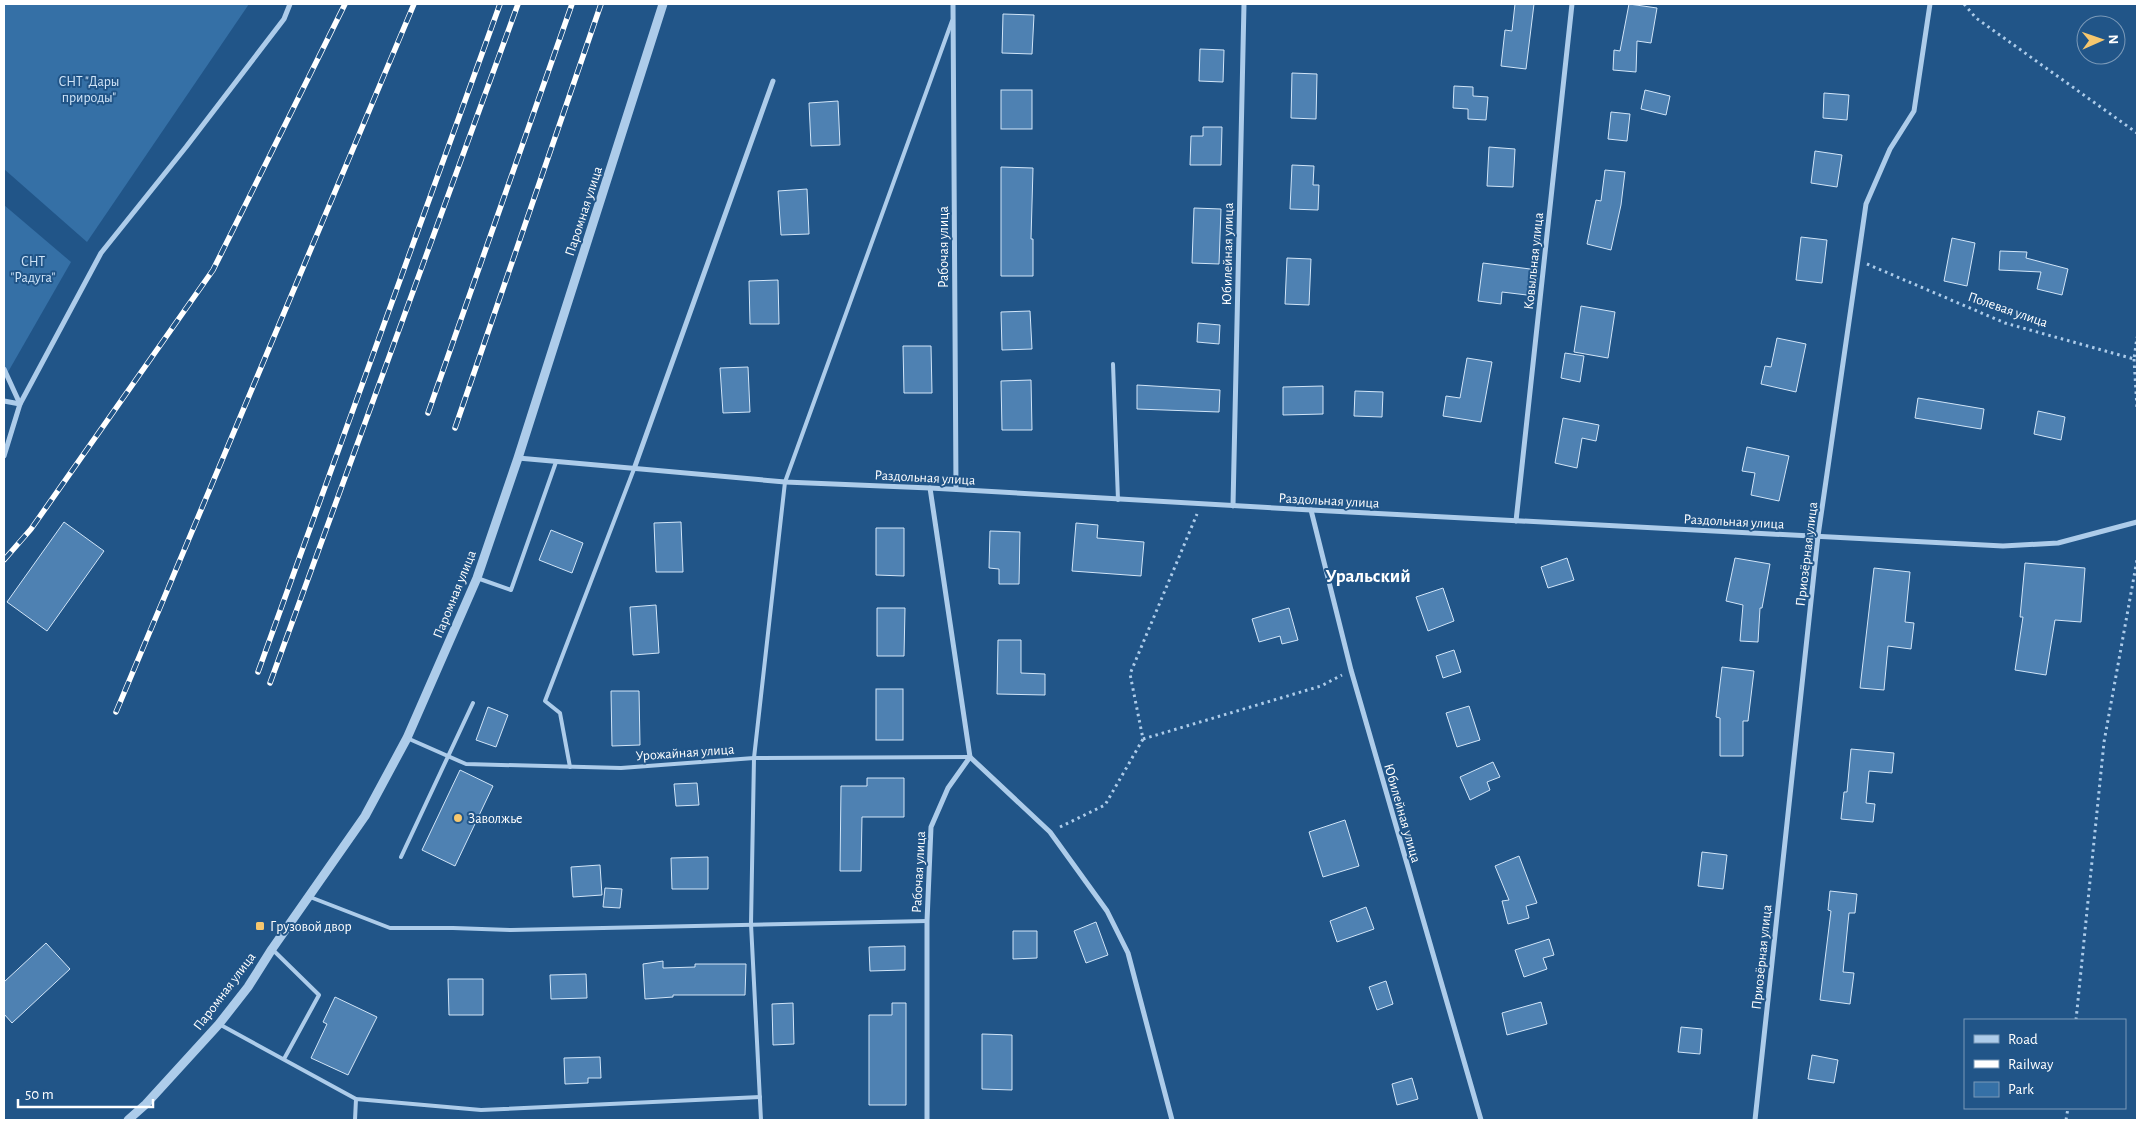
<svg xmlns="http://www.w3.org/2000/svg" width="2141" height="1124" viewBox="0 0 2141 1124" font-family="'Alegreya Sans',sans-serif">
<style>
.green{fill:#3570a6}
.building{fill:#4e81b2;stroke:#d1e5f8}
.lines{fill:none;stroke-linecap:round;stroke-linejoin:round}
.path{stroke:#adccea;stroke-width:3;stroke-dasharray:2.5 4;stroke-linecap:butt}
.service{stroke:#adccea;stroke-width:4}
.minor{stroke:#adccea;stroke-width:5}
.tertiary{stroke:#adccea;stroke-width:9}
.rail-casing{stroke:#fff;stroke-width:5.5}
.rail{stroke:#215588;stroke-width:4;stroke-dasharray:11;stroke-linecap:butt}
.poi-dot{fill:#f6c76e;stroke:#215588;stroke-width:2}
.labels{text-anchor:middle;stroke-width:4;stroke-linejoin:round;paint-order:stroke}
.park-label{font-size:14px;fill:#d1e5f8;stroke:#215588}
.street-label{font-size:14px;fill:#fff;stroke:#215588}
.poi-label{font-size:14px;fill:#fff;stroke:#215588;text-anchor:start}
.district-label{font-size:19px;font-weight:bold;fill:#fff;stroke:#215588}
</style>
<rect width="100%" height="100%" fill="#215588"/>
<g class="green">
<polygon points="4,4 249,4 87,242 4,169"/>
<polygon points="4,205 71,262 4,379"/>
</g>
<g class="building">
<polygon points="1515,4 1534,4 1526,69 1501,66 1505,30 1512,31"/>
<polygon points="1629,4 1657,8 1651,43 1637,41 1636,72 1613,70 1614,50 1620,51"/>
<polygon points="1003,14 1034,15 1032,54 1002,53"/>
<polygon points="1200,49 1224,50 1223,82 1199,81"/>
<polygon points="1292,73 1317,74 1316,119 1291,118"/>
<polygon points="1454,86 1473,87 1473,96 1488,97 1486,120 1468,119 1468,109 1453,108"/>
<rect x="1001" y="90" width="31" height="39"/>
<polygon points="1645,90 1670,96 1666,115 1641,109"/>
<polygon points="1824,93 1849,95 1847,120 1823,118"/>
<polygon points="838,101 840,145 811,146 809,103"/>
<polygon points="1611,112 1630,114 1627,141 1608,139"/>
<polygon points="1203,127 1222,127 1221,165 1190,165 1191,136 1203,136"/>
<polygon points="1489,147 1515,149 1513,187 1487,186"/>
<polygon points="1815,151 1842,155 1837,187 1811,183"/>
<polygon points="1292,165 1314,166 1313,185 1319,185 1318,210 1290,209"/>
<polygon points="1001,167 1033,168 1031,239 1033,239 1033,276 1001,276"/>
<polygon points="1605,170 1625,172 1621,205 1611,250 1587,244 1596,200 1601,201"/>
<polygon points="807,189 809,234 781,235 778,191"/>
<polygon points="1194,208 1221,209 1219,264 1192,263"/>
<polygon points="1801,237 1827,240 1822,283 1796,280"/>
<polygon points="1952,238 1975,243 1967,286 1944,281"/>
<polygon points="2000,251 2027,252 2026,258 2068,269 2062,295 2037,289 2041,272 1999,270"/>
<polygon points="1287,258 1311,259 1309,305 1285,304"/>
<polygon points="1483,263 1538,270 1535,296 1502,292 1501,304 1478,301"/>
<polygon points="778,280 779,324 750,324 749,281"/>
<polygon points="1581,306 1615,312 1608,358 1574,352"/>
<polygon points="1030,311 1032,349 1002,350 1001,312"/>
<polygon points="1198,323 1220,325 1219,344 1197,342"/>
<polygon points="1777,338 1806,344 1796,392 1761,384 1765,366 1771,367"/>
<polygon points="903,346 931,346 932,393 904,393"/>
<polygon points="1565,353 1584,356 1580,382 1561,378"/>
<polygon points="1467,358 1492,362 1481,422 1443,416 1446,396 1460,398"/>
<polygon points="748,367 750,412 723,413 720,368"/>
<polygon points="1031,380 1032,430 1002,430 1001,381"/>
<polygon points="1137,385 1220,390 1219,412 1137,409"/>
<polygon points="1323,386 1323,414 1283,415 1283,387"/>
<polygon points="1355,391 1383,392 1382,417 1354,416"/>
<polygon points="1918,398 1984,409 1981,429 1915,418"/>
<polygon points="2038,411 2065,417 2061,440 2034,434"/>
<polygon points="1563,418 1599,425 1596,441 1582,438 1577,468 1555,463"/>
<polygon points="1747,447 1789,456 1779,501 1751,495 1755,473 1742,471"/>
<polygon points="64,522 104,551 47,631 7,602"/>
<polygon points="681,522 683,572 656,572 654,523"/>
<polygon points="1076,523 1098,525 1097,538 1144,542 1141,576 1072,571"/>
<polygon points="876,528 904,528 904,576 876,575"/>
<polygon points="551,530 583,543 572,573 539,560"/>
<polygon points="990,531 1020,532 1019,584 999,584 999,569 989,568"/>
<polygon points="1567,558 1574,580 1548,588 1541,567"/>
<polygon points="1735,558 1770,564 1762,608 1760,608 1758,642 1740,641 1743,605 1726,601"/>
<polygon points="2025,563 2085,568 2081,622 2055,620 2046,675 2015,670 2023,617 2020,617"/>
<polygon points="1874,568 1910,572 1905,622 1914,623 1911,649 1888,646 1884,690 1860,688"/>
<polygon points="1443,588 1454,621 1428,631 1416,597"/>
<polygon points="656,605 659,653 633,655 630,607"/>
<polygon points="877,608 905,608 904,656 877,656"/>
<polygon points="1289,608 1298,640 1282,644 1280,636 1259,642 1252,619"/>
<polygon points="998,640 1021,640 1021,673 1045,674 1045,695 997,694"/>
<polygon points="1454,650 1461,672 1443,678 1436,656"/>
<polygon points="1722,667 1754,671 1748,721 1743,721 1743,756 1720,756 1720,718 1716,717"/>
<rect x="876" y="689" width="27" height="51"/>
<polygon points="611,691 639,691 640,745 612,746"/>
<polygon points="1469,706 1480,740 1457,747 1446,713"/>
<polygon points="488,707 508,715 496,747 476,740"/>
<polygon points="1851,749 1894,753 1892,773 1869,771 1866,803 1875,804 1873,822 1841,819 1844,792 1847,792"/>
<polygon points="1493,762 1500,777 1487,782 1490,790 1470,800 1460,777"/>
<polygon points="460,770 493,786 455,866 422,850"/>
<polygon points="867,778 904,778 904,817 862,817 861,871 840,871 841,786 867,786"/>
<polygon points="697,783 699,805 676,806 674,784"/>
<polygon points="1345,820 1359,866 1323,877 1309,832"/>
<polygon points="1702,852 1727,855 1723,889 1698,886"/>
<polygon points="1519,856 1537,903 1526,906 1529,918 1508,924 1502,901 1509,900 1495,866"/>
<polygon points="708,857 708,889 672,889 671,858"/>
<polygon points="600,865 602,895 573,897 571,867"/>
<polygon points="605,888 622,889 620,908 603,907"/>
<polygon points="1830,891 1857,894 1855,913 1849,913 1843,972 1854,973 1850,1004 1820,1000 1831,911 1828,910"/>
<polygon points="1366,907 1374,929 1337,942 1330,921"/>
<polygon points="1096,922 1108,955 1086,963 1074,931"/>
<polygon points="1013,931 1037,931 1037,958 1013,959"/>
<polygon points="1549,939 1554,955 1543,958 1547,969 1524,977 1515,950"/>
<polygon points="46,943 70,969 12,1023 4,1014 4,982"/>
<polygon points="905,946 905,970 870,971 869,947"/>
<polygon points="663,961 663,968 695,967 695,964 746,964 745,995 673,995 673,997 645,999 643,964"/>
<polygon points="586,974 587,998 551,999 550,975"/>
<polygon points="448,979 483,979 483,1015 449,1015"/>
<polygon points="1386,981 1393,1004 1377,1010 1369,987"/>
<polygon points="335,997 377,1017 348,1075 311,1058 327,1024 323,1022"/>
<polygon points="1541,1002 1547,1024 1507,1035 1502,1013"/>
<polygon points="793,1003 794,1044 773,1045 772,1004"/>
<polygon points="892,1003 906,1003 906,1105 869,1105 869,1015 892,1015"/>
<polygon points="1681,1027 1702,1029 1700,1054 1678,1052"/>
<polygon points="982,1034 1012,1035 1012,1090 982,1089"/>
<polygon points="1812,1055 1838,1060 1834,1083 1808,1079"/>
<polygon points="600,1057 601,1078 588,1078 588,1083 565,1084 564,1058"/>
<polygon points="1412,1078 1418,1099 1397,1105 1392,1084"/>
</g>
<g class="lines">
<g class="path">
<polyline points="1964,4 1976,18 2137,133"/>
<polyline points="1867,264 2005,323 2134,359 2137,337"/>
<polyline points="2134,359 2137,408"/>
<polyline points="1143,739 1321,686 1342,675"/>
<polyline points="1060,827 1105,805 1143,739 1130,674 1197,514"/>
<polyline points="2076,1020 2104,742 2137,560"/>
<polyline points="2066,1120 2068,1108"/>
</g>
<g class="service">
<polyline points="1113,364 1118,500"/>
<polyline points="477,578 511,590 556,462"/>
<polyline points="407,738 466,764 621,768 754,758 970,757"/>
<polyline points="570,767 560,713 545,701 634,469"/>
<polyline points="401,857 473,703"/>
<polyline points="310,897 390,928 453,928 511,930 927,921"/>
<polyline points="272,949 319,995 284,1059"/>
<polyline points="219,1024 356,1099 481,1110 760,1097"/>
<polyline points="355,1120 356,1099"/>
<polyline points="761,1120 751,924 754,758 785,482 952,21"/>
</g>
<g class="minor">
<polyline points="953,4 956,489"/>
<polyline points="4,369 20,404 4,456"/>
<polyline points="4,401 20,404 101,253 186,147 284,19 290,4"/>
<polyline points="518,458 785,482 930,488 1311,510 2003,546 2058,543 2137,522"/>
<polyline points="634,469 773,81"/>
<polyline points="1233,506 1244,4"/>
<polyline points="1311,510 1351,670 1481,1120"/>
<polyline points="1516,521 1572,4"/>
<polyline points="970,757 1050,832 1107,911 1128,953 1172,1120"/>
<polyline points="927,1120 927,921 931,827 948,788 970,757 930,488"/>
<polyline points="1755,1120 1818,536 1866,204 1890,149 1914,111 1930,4"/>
</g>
<polyline class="tertiary" points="128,1120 146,1104 219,1024 248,987 272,949 365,816 407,738 477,578 518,458 663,4"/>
<g class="rail-casing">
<g id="rail">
<polyline points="428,413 572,4"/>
<polyline points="455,428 601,4"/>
<polyline points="4,560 31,529 213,270 345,4"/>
<polyline points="258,672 500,4"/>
<polyline points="270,683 518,4"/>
<polyline points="116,712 414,4"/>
</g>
</g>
<use href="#rail" class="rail"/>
</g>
<g class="poi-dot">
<circle cx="458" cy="818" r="5"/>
<rect x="255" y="921" width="10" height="10" rx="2.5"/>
</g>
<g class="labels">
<g class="park-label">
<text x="89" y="86">СНТ "Дары<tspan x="89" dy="16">природы"</tspan></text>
<text x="33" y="266">СНТ<tspan x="33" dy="16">"Радуга"</tspan></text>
</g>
<g class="street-label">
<text transform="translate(583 211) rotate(-72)" y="5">Паромная улица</text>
<text transform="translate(943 247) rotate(-90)" y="5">Рабочая улица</text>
<text transform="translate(1227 254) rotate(-89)" y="5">Юбилейная улица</text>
<text transform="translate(1533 261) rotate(-84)" y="5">Ковыльная улица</text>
<text transform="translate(2008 309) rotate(19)" y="5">Полевая улица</text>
<text transform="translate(925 477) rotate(3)" y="5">Раздольная улица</text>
<text transform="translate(1329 500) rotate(3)" y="5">Раздольная улица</text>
<text transform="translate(1734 521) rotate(3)" y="5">Раздольная улица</text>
<text transform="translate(1806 554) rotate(-83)" y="5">Приозёрная улица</text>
<text transform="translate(454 594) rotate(-68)" y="5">Паромная улица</text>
<text transform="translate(685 752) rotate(-4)" y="5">Урожайная улица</text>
<text transform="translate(1403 813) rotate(74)" y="5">Юбилейная улица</text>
<text transform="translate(918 872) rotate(-87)" y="5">Рабочая улица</text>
<text transform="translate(1761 957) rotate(-84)" y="5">Приозёрная улица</text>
<text transform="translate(224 991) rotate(-53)" y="5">Паромная улица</text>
</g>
<g class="poi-label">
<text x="468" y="823">Заволжье</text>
<text x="270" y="931">Грузовой двор</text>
</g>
<g class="district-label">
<text x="1368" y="582">Уральский</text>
</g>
</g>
<rect width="2141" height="1124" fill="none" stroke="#ffffff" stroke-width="10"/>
<rect x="1964" y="1019" width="162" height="90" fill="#215588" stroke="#7a99b8"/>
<rect x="1974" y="1035" width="25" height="8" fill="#adccea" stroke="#7a99b8"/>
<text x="2008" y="1044" font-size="15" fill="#ffffff">Road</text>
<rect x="1974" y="1060" width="25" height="8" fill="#ffffff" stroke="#7a99b8"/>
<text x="2008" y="1069" font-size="15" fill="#ffffff">Railway</text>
<rect x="1974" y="1082" width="25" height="15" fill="#3570a6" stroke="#7a99b8"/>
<text x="2008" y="1094" font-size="15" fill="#ffffff">Park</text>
<g transform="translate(2101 40) rotate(88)"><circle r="24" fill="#215588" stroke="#7a99b8"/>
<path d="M0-4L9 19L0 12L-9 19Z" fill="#f6c76e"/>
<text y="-8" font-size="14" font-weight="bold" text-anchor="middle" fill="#ffffff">N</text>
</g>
<path d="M18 1099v8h135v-8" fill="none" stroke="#ffffff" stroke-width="2.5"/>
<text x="25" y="1099" font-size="15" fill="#ffffff" stroke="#215588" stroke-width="4" paint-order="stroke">50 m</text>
</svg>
